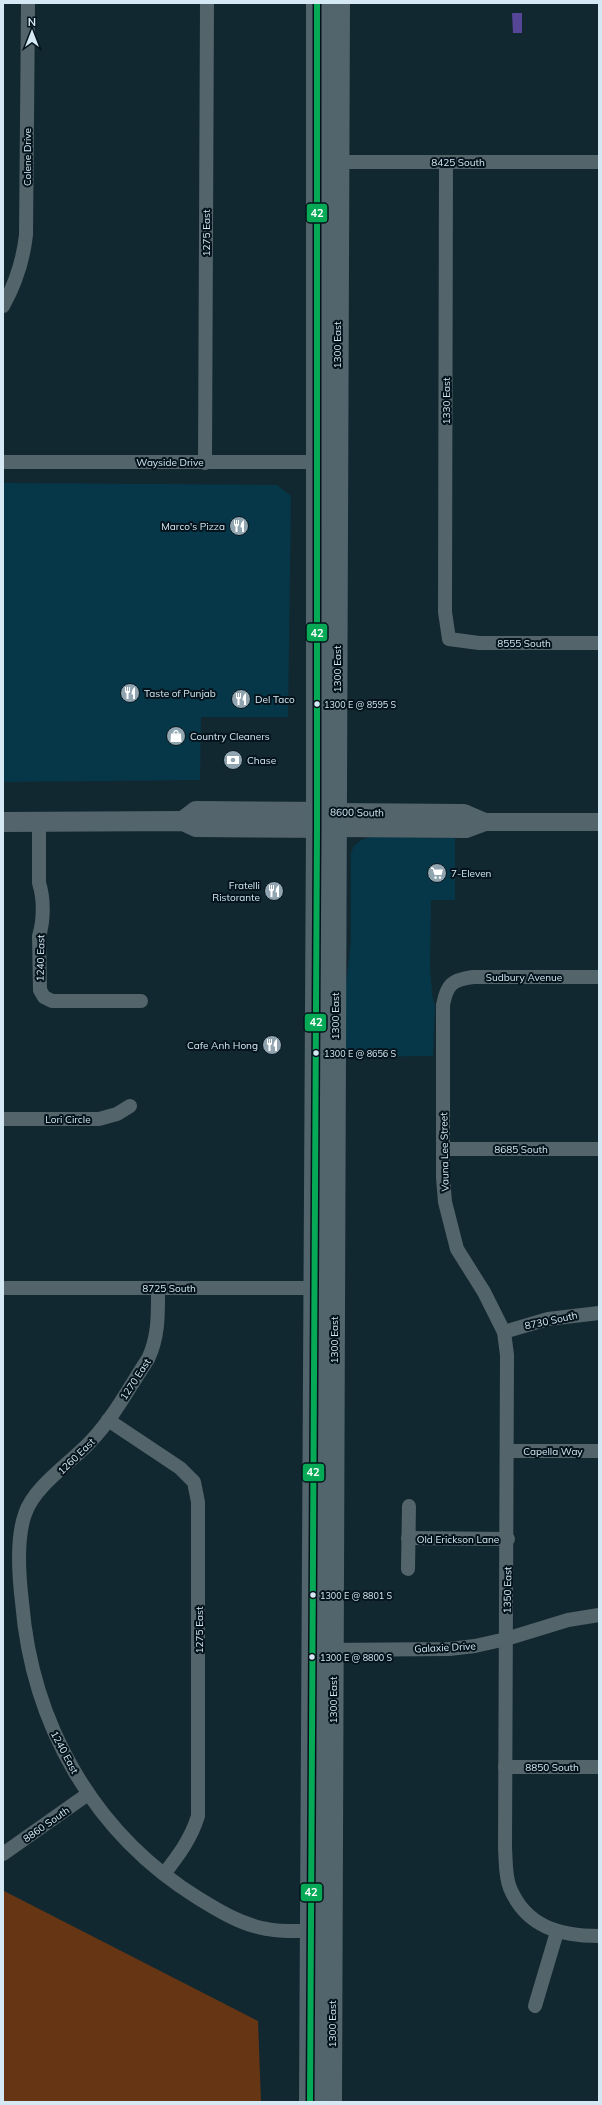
<svg xmlns="http://www.w3.org/2000/svg" width="602" height="2105" viewBox="0 0 602 2105" font-family="Mulish,sans-serif">
<style>
.built{fill:#063749}
.green{fill:#663614}
.water{fill:#554697}
.lines{fill:none;stroke-linecap:round;stroke-linejoin:round}
.minor{stroke:#53646a;stroke-width:14}
.tertiary{stroke:#53646a;stroke-width:18}
.secondary{stroke:#53646c;stroke-width:20}
.primary{stroke:#52646c;stroke-width:22}
.bus-1-casing{stroke:#05141c;stroke-width:9}
.bus-1{stroke:#06aa56;stroke-width:6}
.bus-dot{fill:#d5e9f4;stroke:#05141c;stroke-width:1.5}
.labels{text-anchor:middle;stroke-width:4;stroke-linejoin:round;paint-order:stroke}
.bus-label{font-size:9px;fill:#d5e9f4;stroke:#05141c;text-anchor:start}
.street-label{font-size:10px;fill:#d5e9f4;stroke:#05141c}
.poi-label{font-size:10px;fill:#d5e9f4;stroke:#05141c;text-anchor:start}
.line-badge{stroke:#05141c;stroke-width:1.5}
.badge-label{font-size:11px;text-anchor:middle;font-weight:bold;fill:#fff}
</style>
<rect width="100%" height="100%" fill="#122831"/>
<g class="built">
<polygon points="3,483 277,485 291,496 288,717 201,717 200,780 3,782"/>
<polygon points="371,837 455,838 455,900 431,900 430,968 432,994 435,1006 433,1056 344,1057 345,995 351,941 351,853 354,846 361,840"/>
</g>
<polygon class="green" points="4,1891 258,2021 261,2102 3,2102"/>
<polygon class="water" points="512,13 522,13 522,33 513,33"/>
<g class="lines">
<g class="minor">
<polyline points="331,162 599,162"/>
<polyline points="446,162 445,612 449,639 479,643 599,643"/>
<path d="M3 306C16 283 23 261 26 235L28 3"/>
<polyline points="3,462 325,462"/>
<polyline points="205,463 207,3"/>
<path d="M39 822V883C44 898 44 920 39 936L40 990 44 997 52 1001H141"/>
<path d="M599 977H473C452 980 447 984 443 1005V1178L445 1202 457 1249 484 1292 504 1332 507 1355 505 1848C506 1861 505 1876 510 1888 526 1927 560 1936 599 1936"/>
<polyline points="3,1119 99,1119 117,1114 130,1106"/>
<polyline points="443,1149 599,1149"/>
<polyline points="3,1288 323,1288"/>
<path d="M158 1288C158 1313 159 1336 148 1359 130 1386 114 1417 91 1441 71 1463 34 1486 25 1514 16 1539 19 1577 22 1602 32 1724 93 1833 198 1898 219 1911 242 1925 267 1929 281 1932 296 1931 310 1931"/>
<polyline points="504,1332 548,1319 599,1313"/>
<path d="M108 1420 180 1468 194 1482 198 1502V1816C191 1839 178 1856 164 1874"/>
<polyline points="508,1451 599,1451"/>
<polyline points="408,1538 508,1539"/>
<polyline points="408,1569 409,1506"/>
<polyline points="324,1650 449,1649 475,1646 506,1639 568,1620 599,1615"/>
<polyline points="505,1767 599,1767"/>
<polyline points="3,1854 88,1794"/>
<polyline points="535,2006 557,1932"/>
</g>
<g class="tertiary">
<polyline points="336,812 464,813 485,822"/>
<polyline points="336,828 466,829 485,822 599,822"/>
</g>
<g class="secondary">
<polyline points="183,821 196,811 334,812"/>
<polyline points="3,822 183,821 196,827 332,828"/>
</g>
<g class="primary">
<polyline points="310,2102 317,828 317,3"/>
<polyline points="331,2102 339,3"/>
</g>
<g class="bus-1-casing">
<polyline id="bus-1" points="310,2102 317,828 317,3"/>
</g>
<use href="#bus-1" class="bus-1"/>
</g>
<defs>
<g id="restaurant-disc" transform="scale(1)"><circle r="9.5" fill="#91a5b0" stroke="#05141c"/><path d="M-5-6h1v4h1v-4h1v4h1v-4h1v5L-1.5 .5V6h-2V.5L-5-1ZM5-6V6H3V1.5H1.5Q1.5-4 5-6Z" fill="#fff"/></g>
<g id="shop-disc" transform="scale(1)"><circle r="9.5" fill="#91a5b0" stroke="#05141c"/><path d="M-5-2.5h2.3a2.7 3.5 0 0 1 5.4 0H5L5.5 6h-11ZM-1.5-2.5h3a1.5 2.3 0 0 0-3 0Z" fill="#fff"/></g>
<g id="bank-disc" transform="scale(1)"><circle r="9.5" fill="#91a5b0" stroke="#05141c"/><path d="M-6-4H6V4H-6ZM0-2.3a2.3 2.3 0 1 0 0 4.6a2.3 2.3 0 1 0 0-4.6Z" fill="#fff"/></g>
<g id="supermarket-disc" transform="scale(1)"><circle r="9.5" fill="#91a5b0" stroke="#05141c"/><path d="M-6-5.5h2.5l.6 2H6L4.5 2H-2.5L-4.4-4H-6ZM-1.5 3.2a1.3 1.3 0 1 0 .1 0ZM3 3.2a1.3 1.3 0 1 0 .1 0Z" fill="#fff"/></g>
</defs>
<g fill-rule="evenodd">
<use href="#restaurant-disc" x="239" y="526"/>
<use href="#restaurant-disc" x="130" y="693"/>
<use href="#restaurant-disc" x="241" y="699"/>
<use href="#shop-disc" x="176" y="736"/>
<use href="#bank-disc" x="233" y="760"/>
<use href="#supermarket-disc" x="437" y="873"/>
<use href="#restaurant-disc" x="274" y="891"/>
<use href="#restaurant-disc" x="272" y="1045"/>
</g>
<g class="bus-dot">
<circle cx="317" cy="704" r="3.5"/>
<circle cx="316" cy="1053" r="3.5"/>
<circle cx="313" cy="1595" r="3.5"/>
<circle cx="312" cy="1657" r="3.5"/>
</g>
<g class="labels">
<g class="bus-label">
<text x="324" y="708">1300 E @ 8595 S</text>
<text x="324" y="1057">1300 E @ 8656 S</text>
<text x="320" y="1599">1300 E @ 8801 S</text>
<text x="320" y="1661">1300 E @ 8800 S</text>
</g>
<g class="street-label">
<text transform="translate(27 157) rotate(-90)" y="4">Colene Drive</text>
<text x="458" y="166">8425 South</text>
<text transform="translate(206 233) rotate(-90)" y="4">1275 East</text>
<text transform="translate(337 345) rotate(-90)" y="4">1300 East</text>
<text transform="translate(446 401) rotate(-90)" y="4">1330 East</text>
<text x="170" y="466">Wayside Drive</text>
<text x="524" y="647">8555 South</text>
<text transform="translate(337 669) rotate(-90)" y="4">1300 East</text>
<text transform="translate(357 812) rotate(1)" y="4">8600 South</text>
<text transform="translate(40 958) rotate(-89)" y="4">1240 East</text>
<text x="524" y="981">Sudbury Avenue</text>
<text transform="translate(335 1016) rotate(-90)" y="4">1300 East</text>
<text x="68" y="1123">Lori Circle</text>
<text x="521" y="1153">8685 South</text>
<text transform="translate(444 1152) rotate(-91)" y="4">Vauna Lee Street</text>
<text x="169" y="1292">8725 South</text>
<text transform="translate(551 1320) rotate(-12)" y="4">8730 South</text>
<text transform="translate(334 1340) rotate(-90)" y="4">1300 East</text>
<text transform="translate(135 1379) rotate(-57)" y="4">1270 East</text>
<text x="553" y="1455">Capella Way</text>
<text transform="translate(76 1456) rotate(-44)" y="4">1260 East</text>
<text x="458" y="1543">Old Erickson Lane</text>
<text transform="translate(507 1590) rotate(-89)" y="4">1350 East</text>
<text transform="translate(199 1630) rotate(-90)" y="4">1275 East</text>
<text transform="translate(445 1647) rotate(-3)" y="4">Galaxie Drive</text>
<text transform="translate(333 1700) rotate(-90)" y="4">1300 East</text>
<text transform="translate(65 1752) rotate(62)" y="4">1240 East</text>
<text x="552" y="1771">8850 South</text>
<text transform="translate(46 1824) rotate(-35)" y="4">8860 South</text>
<text transform="translate(332 2024) rotate(-90)" y="4">1300 East</text>
</g>
<g class="poi-label">
<text x="225" y="530" text-anchor="end">Marco's Pizza</text>
<text x="144" y="697">Taste of Punjab</text>
<text x="255" y="703">Del Taco</text>
<text x="190" y="740">Country Cleaners</text>
<text x="247" y="764">Chase</text>
<text x="451" y="877">7-Eleven</text>
<text x="260" y="889" text-anchor="end">Fratelli<tspan x="260" dy="12">Ristorante</tspan></text>
<text x="258" y="1049" text-anchor="end">Cafe Anh Hong</text>
</g>
</g>
<g class="line-badge">
<rect x="306" y="203" width="22" height="20" rx="4" fill="#06aa56"/>
<rect x="306" y="623" width="22" height="19" rx="4" fill="#06aa56"/>
<rect x="304" y="1013" width="23" height="19" rx="4" fill="#06aa56"/>
<rect x="302" y="1463" width="23" height="19" rx="4" fill="#06aa56"/>
<rect x="300" y="1883" width="23" height="19" rx="4" fill="#06aa56"/>
</g>
<g class="badge-label">
<text x="317" y="217">42</text>
<text x="317" y="637">42</text>
<text x="316" y="1026">42</text>
<text x="313" y="1476">42</text>
<text x="311" y="1896">42</text>
</g>
<rect width="602" height="2105" fill="none" stroke="#d5e9f4" stroke-width="8"/>
<g transform="translate(32 32)" stroke="#05141c" stroke-width="3" paint-order="stroke">
<path d="M0-3L7 15L0 10L-7 15Z" fill="#d5e9f4"/>
<text y="-6" font-size="11" font-weight="bold" text-anchor="middle" fill="#d5e9f4">N</text>
</g>
</svg>
